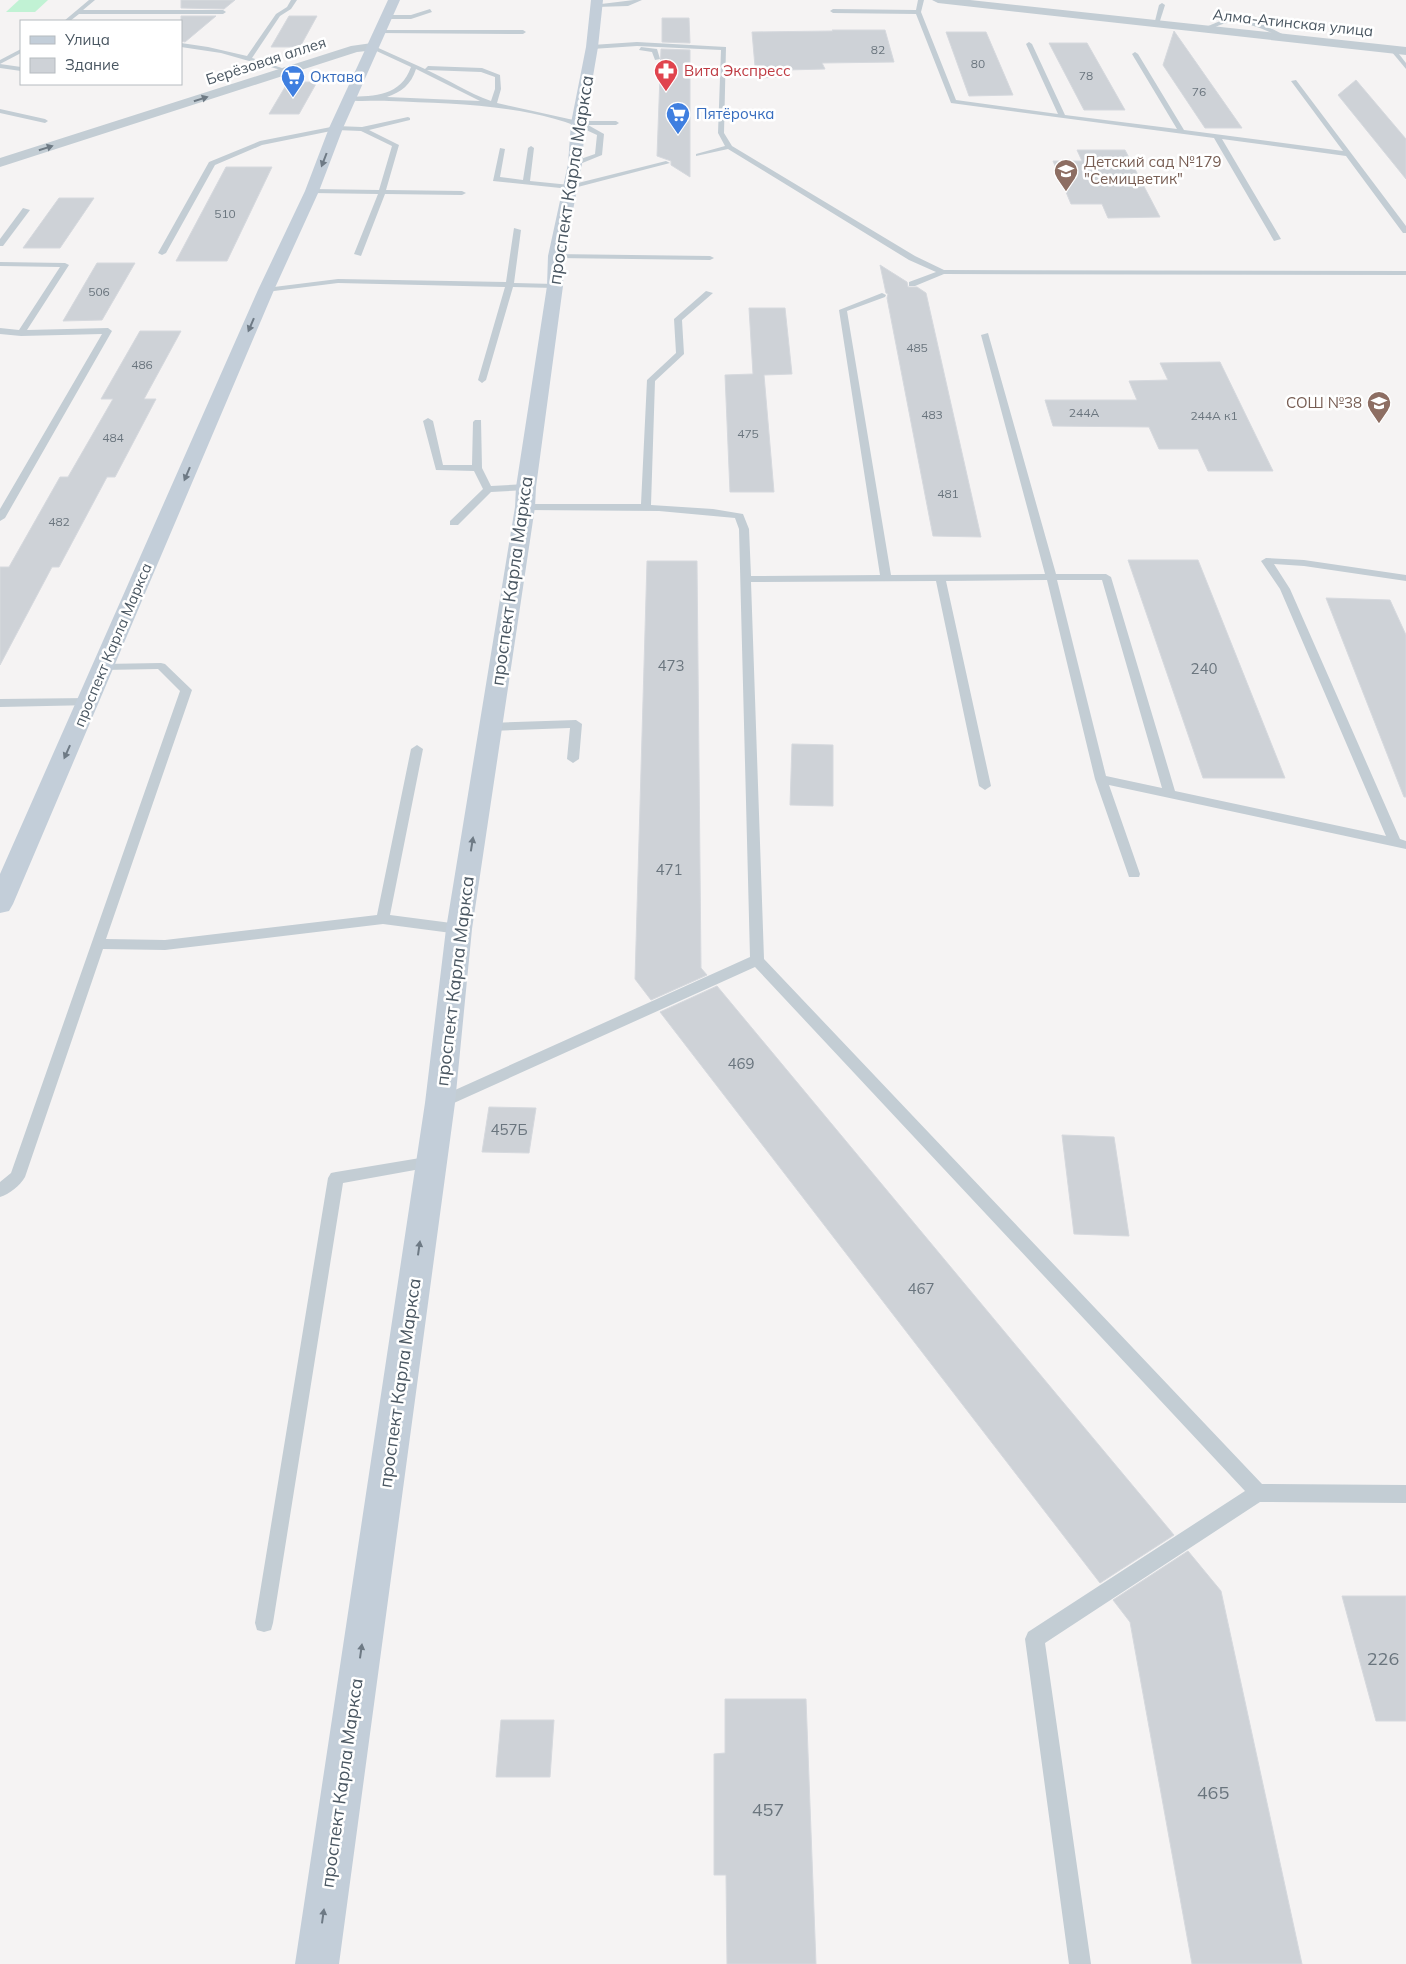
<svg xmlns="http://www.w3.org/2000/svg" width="1406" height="1964" viewBox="0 0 1406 1964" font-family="Mulish,sans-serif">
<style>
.green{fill:#c1f2d4}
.building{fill:#ced2d7;stroke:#d6d9de}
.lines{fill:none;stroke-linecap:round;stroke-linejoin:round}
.service{fill:#c3cdd4;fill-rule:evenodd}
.minor{fill:#c3cdd4;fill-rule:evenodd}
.tertiary{fill:#c3cdd4;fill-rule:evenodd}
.secondary{fill:#c3ced9;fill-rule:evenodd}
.oneway{fill:#6e7a84}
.oneway2{fill:#6e7a85}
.labels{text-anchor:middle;stroke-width:5;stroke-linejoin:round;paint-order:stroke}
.far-number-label{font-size:12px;fill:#6a757e}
.far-street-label{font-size:15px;fill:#495661;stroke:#fff}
.far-health-label{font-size:15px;fill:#be3a42;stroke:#fff;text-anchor:start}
.far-shop-label{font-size:15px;fill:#366cbe;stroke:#fff;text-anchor:start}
.far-education-label{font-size:15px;fill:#785e54;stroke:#fff;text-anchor:start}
.number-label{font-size:15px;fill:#6a757e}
.street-label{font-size:18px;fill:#495661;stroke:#fff}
.near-number-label{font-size:18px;fill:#6a757e}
</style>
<rect width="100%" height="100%" fill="#f5f3f3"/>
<polygon class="green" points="19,0 48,0 35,12 6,12"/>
<g class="building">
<polygon points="181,0 235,0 224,9 181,8"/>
<polygon points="181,16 216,16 185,42 181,41"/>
<polygon points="289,16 317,16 300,47 271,47"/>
<polygon points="662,18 689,18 690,43 662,42"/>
<polygon points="832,30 885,30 894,62 822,63 825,69 786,70 788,77 756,78 752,32 833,31"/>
<polygon points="1174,31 1242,128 1205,128 1163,65"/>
<polygon points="946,32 986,32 1013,95 969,96"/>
<polygon points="1049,43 1087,43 1125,110 1084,110"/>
<polygon points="661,49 690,50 690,177 671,165 671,161 657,156"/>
<polygon points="1356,80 1406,139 1406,179 1338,95"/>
<polygon points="288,82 317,82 299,114 269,114"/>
<polygon points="1077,150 1125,150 1160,217 1108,218 1102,204 1071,204 1053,161 1082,161"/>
<polygon points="226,167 272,167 227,261 176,261"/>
<polygon points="59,198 94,198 60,248 23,248"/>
<polygon points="97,263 135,263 102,320 63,321"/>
<polygon points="880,265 907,282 908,287 917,287 926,293 981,537 933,536 887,298 888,294 886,293"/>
<polygon points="749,308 785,308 792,374 764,375 774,492 730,492 725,375 753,374"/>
<polygon points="140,331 181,331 144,399 156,399 115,477 107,477 59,567 52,567 0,665 0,567 9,567 60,477 68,477 113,399 101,399"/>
<polygon points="1220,362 1273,471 1208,471 1198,449 1159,449 1149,427 1053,426 1045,400 1137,400 1129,381 1168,380 1160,363"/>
<polygon points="1128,560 1198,560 1285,778 1203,778"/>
<polygon points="647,561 697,561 701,968 707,975 651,1000 635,979"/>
<polygon points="1326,598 1390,600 1406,635 1406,797 1404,797"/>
<polygon points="792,744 833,745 833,806 790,805"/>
<polygon points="717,986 1058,1396 1174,1535 1100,1583 660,1012"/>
<polygon points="489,1107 536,1108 529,1153 482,1152"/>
<polygon points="1062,1135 1114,1137 1129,1236 1074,1234"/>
<polygon points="1188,1551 1221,1591 1302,1964 1192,1964 1130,1622 1113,1600"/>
<polygon points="1342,1596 1406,1596 1406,1721 1376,1721"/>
<polygon points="725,1699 806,1699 816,1964 727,1964 726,1875 714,1875 714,1754 725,1753"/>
<polygon points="501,1720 554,1720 550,1777 496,1777"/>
</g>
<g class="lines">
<g class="service">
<polygon points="89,0 95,0 83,10 223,10 226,12 223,14 79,14 70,21 64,21"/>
<polygon points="291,0 297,0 291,9 280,16 252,58 288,70 288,72 221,53 181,47 181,43 208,47 247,56 276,14 287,7"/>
<polygon points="634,0 642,0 628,6 596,7 593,5"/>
<polygon points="918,0 924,0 921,12 956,100 1058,114 1026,44 1029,42 1032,44 1065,115 1177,129 1132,54 1135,52 1138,54 1184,130 1343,151 1291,81 1296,80 1406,226 1406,233 1403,233 1346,156 1222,139 1281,239 1274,241 1214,138 951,103 916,14 833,13 830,11 833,9 916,10"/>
<polygon points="1162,3 1165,5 1159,24 1154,25 1159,5"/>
<polygon points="430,9 432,12 411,19 386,19 383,17 386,15 411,15"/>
<path d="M1225 19 1261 23 1292 39 1287 40C1267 31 1249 21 1227 23 1218 24 1209 33 1201 29Z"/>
<polygon points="379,30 523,30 526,32 523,34 377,33"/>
<polygon points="637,42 726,47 724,133 732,146 915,256 944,270 1406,271 1406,275 944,274 915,286 909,286 909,282 936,272 909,260 728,149 696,156 696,154 725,146 718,133 721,50 637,46 592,49 589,47 592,45"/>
<path d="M370 46H374L425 69 428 66 482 68 500 75 501 89 497 103 578 121H616L619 123 616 125H588L604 134 602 155 575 166 571 164 572 162 595 154 597 135C536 104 456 104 389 101 375 100 360 102 347 100V98L349 97C375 96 401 96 411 67L370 48ZM416 69 480 101 387 97C401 92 411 85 416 69ZM427 70 481 72 495 77V89L491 101C468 93 449 80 427 70Z"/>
<polygon points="641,47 657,49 660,59 655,60 652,52 639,50"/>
<polygon points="21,49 21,53 0,64 0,60"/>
<polygon points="1391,49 1395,49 1406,63 1406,69 1391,51"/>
<polygon points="0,64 21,67 21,71 0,68"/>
<polygon points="0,109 45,119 48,121 45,123 0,113"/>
<polygon points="408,117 410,118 410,120 369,130 399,145 386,190 462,191 466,193 462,195 385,194 361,256 354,254 378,194 312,193 308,191 312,189 379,190 392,146 361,131 336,130 262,145 215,165 166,253 162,255 158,253 209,162 260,141 336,126 362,127"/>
<polygon points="531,146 534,148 530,181 570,185 666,161 670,163 570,189 493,181 500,148 505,149 500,177 523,180 528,148"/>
<polygon points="23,208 30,210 3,246 0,246 0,239"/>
<polygon points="514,228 521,230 514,283 555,284 559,286 555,288 513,287 486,380 482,383 478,380 505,287 338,283 266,292 262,290 266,288 338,279 506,282"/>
<polygon points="553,254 710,256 714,258 710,260 556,258 552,256"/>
<polygon points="0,262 65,263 69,265 27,330 108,328 112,331 5,518 0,521 0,509 102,334 21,336 0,334 0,328 19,330 60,267 0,266"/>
<path d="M706 291 713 293 682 320 684 354 655 381 651 505 713 509 743 514 749 529 751 576 880 575 839 310 882 293 886 295 885 297 847 311 891 575 1045 574 981 335 988 333 1056 574H1106L1111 577 1175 791 1386 836 1280 589 1261 561 1266 558 1304 560 1406 575V581L1304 566 1274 564 1290 589 1400 839 1406 841V849L1109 785 1140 874 1139 877H1129L1128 874 1095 779 1047 580 946 581 991 786 985 790 979 786 936 581 751 582 764 959 1262 1484 1406 1485V1503L1260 1502 1045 1643 1091 1964H1069L1025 1639 1028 1632 1245 1491 755 967 445 1107 440 1109 435 1107 433 1103 435 1099 750 957 739 529 735 518 659 511 525 510 520 507 525 504H641L647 380 676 353 674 319ZM1057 580H1102L1162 788 1106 776Z"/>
<polygon points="428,418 433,421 443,465 472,465 473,422 475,420 481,420 482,468 491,486 526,484 531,487 526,490 491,492 458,525 450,525 450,521 483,489 474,471 436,470 423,421"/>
<path d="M161 663 165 664 192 690 106 939 165 940 377 915 411 749 417 745 423 749 390 915 459 924 464 926 466 929 464 932 459 934 383 924 165 950 103 949 25 1177C20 1186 9 1194 0 1197V1182L11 1173 180 691 158 669 103 670 97 667 103 664Z"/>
<polygon points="89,698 93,699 95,702 93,705 0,707 0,699"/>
<polygon points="576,720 582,724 579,759 573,763 567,759 570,728 490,731 484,727 490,723"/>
<polygon points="432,1156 437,1158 440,1162 437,1166 343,1183 273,1623 271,1630 264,1632 257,1630 255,1623 328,1178 331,1173 336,1172"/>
</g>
<polygon class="minor" points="372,43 378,47 376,50 357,52 0,167 0,158 351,46"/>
<polygon class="tertiary" points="932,0 970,0 1406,47 1406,55 938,3"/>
<g class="secondary">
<polygon points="388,0 400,0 343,128 319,191 274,290 13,904 9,911 0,913 0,874 258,290 305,191 329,128"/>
<polygon points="591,0 603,0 598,47 585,123 582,164 564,256 563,286 536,487 535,507 472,929 455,1103 339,1964 295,1964 425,1103 446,929 515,507 516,487 547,286 548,256 568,164 571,123 586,47"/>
</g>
</g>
<defs><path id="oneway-solid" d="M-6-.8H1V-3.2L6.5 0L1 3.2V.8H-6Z" transform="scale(1.25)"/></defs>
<g class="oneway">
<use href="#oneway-solid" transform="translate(201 99) rotate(-18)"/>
<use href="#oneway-solid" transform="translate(46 148) rotate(-18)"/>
</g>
<g class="oneway2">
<use href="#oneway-solid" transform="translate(324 160) rotate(111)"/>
<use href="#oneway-solid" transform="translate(251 325) rotate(113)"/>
<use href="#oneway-solid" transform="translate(187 474) rotate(113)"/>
<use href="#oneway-solid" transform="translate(67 752) rotate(114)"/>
<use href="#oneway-solid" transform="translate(472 844) rotate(-81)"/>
<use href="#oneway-solid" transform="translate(419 1248) rotate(-82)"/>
<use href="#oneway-solid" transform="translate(361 1651) rotate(-82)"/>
<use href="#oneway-solid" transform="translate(323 1916) rotate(-82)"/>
</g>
<defs>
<g id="pharmacy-pin" transform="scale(1.25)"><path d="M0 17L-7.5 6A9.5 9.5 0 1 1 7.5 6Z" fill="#e0444e" stroke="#fff"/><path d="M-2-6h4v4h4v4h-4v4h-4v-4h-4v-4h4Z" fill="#fff"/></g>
<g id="supermarket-pin" transform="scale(1.25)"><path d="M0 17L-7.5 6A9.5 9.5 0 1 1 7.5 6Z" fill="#3f7fe0" stroke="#fff"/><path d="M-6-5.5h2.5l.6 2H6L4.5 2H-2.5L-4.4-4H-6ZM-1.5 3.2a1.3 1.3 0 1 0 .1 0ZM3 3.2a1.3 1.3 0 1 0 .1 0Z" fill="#fff"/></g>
<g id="school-pin" transform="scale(1.25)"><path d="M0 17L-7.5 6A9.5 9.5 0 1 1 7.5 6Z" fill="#8d6e63" stroke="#fff"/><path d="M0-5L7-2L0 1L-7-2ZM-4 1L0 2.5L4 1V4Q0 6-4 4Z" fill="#fff"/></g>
</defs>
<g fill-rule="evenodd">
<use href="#pharmacy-pin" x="666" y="71"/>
<use href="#supermarket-pin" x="293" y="77"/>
<use href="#supermarket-pin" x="678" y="114"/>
<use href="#school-pin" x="1066" y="171"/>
<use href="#school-pin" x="1379" y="403"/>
</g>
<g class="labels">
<g class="far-number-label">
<text x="878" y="54">82</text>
<text x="978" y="68">80</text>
<text x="1086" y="80">78</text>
<text x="1199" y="96">76</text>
<text x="225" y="218">510</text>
<text x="99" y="296">506</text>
<text x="917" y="352">485</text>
<text x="142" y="369">486</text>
<text x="1084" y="417">244А</text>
<text x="932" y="419">483</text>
<text x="1214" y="420">244А к1</text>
<text x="748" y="438">475</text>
<text x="113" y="442">484</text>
<text x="948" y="498">481</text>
<text x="59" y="526">482</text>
</g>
<g class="far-street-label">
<text transform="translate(1293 23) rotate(6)" y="5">Алма-Атинская улица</text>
<text transform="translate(266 61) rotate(-18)" y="5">Берёзовая аллея</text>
<text transform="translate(113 645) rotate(-67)" y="5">проспект Карла Маркса</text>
</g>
<g class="far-health-label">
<text x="684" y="76">Вита Экспресс</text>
</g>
<g class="far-shop-label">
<text x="310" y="82">Октава</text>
<text x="696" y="119">Пятёрочка</text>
</g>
<g class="far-education-label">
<text x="1084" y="167">Детский сад №179<tspan x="1084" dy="17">"Семицветик"</tspan></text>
<text x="1362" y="408" text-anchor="end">СОШ №38</text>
</g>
<g class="number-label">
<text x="671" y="671">473</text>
<text x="1204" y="674">240</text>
<text x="669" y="875">471</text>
<text x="741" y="1069">469</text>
<text x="509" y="1135">457Б</text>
<text x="921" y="1294">467</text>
</g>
<g class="street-label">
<text transform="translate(571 180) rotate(-81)" y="6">проспект Карла Маркса</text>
<text transform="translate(512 581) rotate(-82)" y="6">проспект Карла Маркса</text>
<text transform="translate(455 981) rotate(-83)" y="6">проспект Карла Маркса</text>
<text transform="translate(400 1383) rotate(-82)" y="6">проспект Карла Маркса</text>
<text transform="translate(342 1783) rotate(-82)" y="6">проспект Карла Маркса</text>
</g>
<g class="near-number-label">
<text x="1383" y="1665">226</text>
<text x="1213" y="1799">465</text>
<text x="768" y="1816">457</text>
</g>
</g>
<rect x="20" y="20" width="162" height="65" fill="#ffffff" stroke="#b6bbc0"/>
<rect x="30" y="36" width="25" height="8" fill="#c3ced9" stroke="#b6bbc0"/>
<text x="65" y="45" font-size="15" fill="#495661">Улица</text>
<rect x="30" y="58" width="25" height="15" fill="#ced2d7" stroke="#b6bbc0"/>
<text x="65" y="70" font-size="15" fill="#495661">Здание</text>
</svg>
